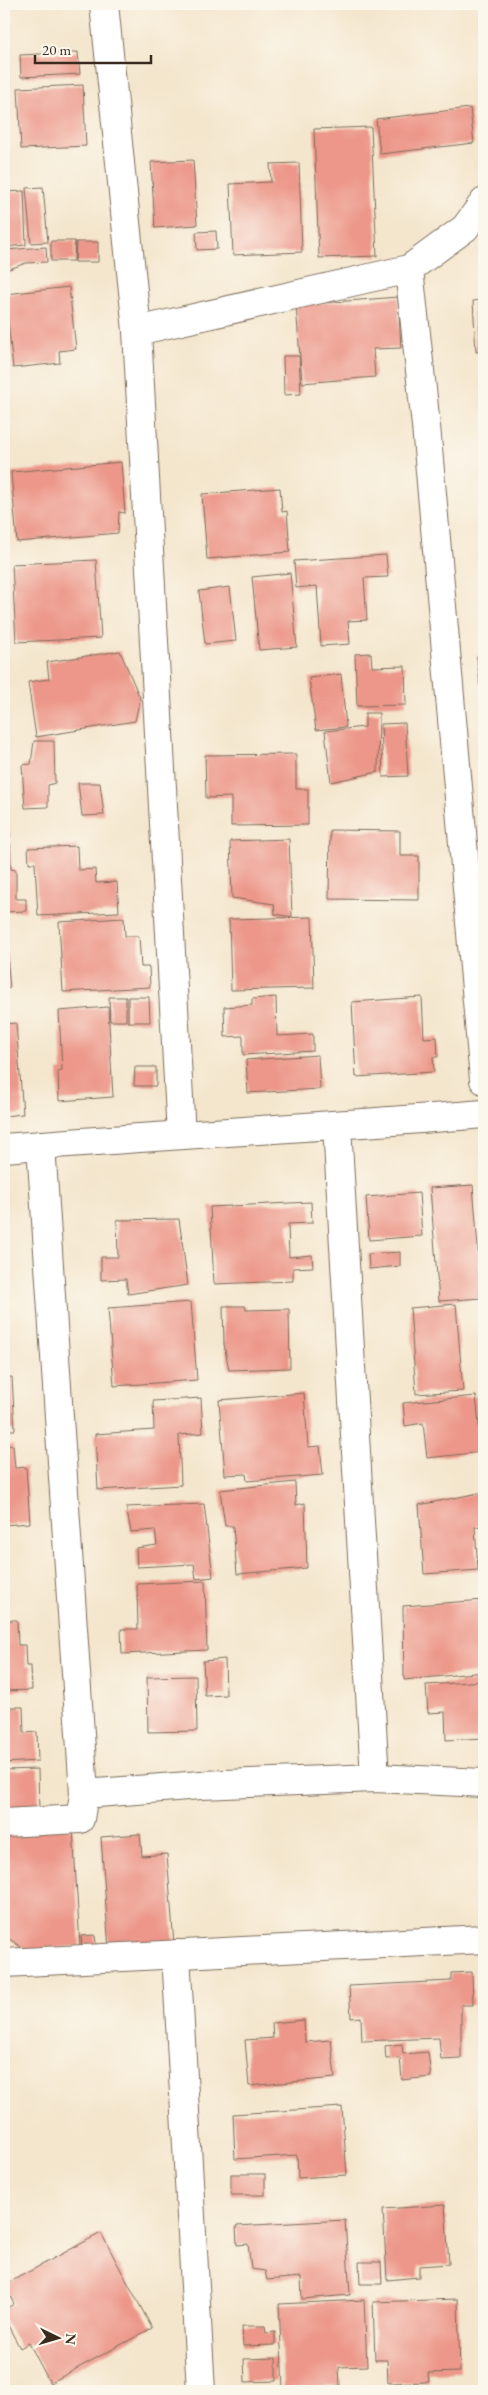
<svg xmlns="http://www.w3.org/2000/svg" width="488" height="2395" viewBox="0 0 488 2395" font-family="'EB Garamond',serif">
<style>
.building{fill:#ec9789}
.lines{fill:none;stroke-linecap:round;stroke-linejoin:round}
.minor-casing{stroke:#7c6c5b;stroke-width:30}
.tertiary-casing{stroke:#7c6c5b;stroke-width:30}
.minor{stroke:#fff;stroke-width:28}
.tertiary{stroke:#fff;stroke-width:28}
</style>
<rect width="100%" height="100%" fill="#fbf7ec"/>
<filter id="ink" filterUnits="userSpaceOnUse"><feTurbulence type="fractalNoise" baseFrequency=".02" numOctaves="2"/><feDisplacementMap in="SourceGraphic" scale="10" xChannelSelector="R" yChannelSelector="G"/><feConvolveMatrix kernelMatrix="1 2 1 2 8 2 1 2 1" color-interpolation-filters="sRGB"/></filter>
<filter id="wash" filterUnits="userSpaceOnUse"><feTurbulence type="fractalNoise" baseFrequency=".0096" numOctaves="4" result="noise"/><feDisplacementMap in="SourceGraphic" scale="20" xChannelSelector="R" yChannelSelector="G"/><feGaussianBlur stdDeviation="1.12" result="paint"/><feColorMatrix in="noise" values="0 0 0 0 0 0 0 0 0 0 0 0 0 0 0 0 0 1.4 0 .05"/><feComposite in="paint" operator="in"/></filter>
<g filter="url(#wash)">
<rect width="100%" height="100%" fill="#f4e6cd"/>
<g id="blocks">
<g class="building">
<polygon points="78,52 80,74 21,77 20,55"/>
<polygon points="83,85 86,146 21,149 18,88"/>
<polygon points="470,108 474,143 380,154 376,119"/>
<polygon points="371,127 377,256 319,258 314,129"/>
<polygon points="193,160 197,225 155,228 151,162"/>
<polygon points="299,163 302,252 233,255 230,184 271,182 270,164"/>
<polygon points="43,187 48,242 31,243 26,188"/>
<polygon points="24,191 26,245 4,247 4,192"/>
<polygon points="216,231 217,249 197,250 196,232"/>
<polygon points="51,241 75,241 74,261 51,261"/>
<polygon points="76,242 98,242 98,262 75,262"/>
<polygon points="46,247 47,262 26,263 4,271 4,250"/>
<polygon points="479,268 484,268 484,351 476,352 473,301 481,300"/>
<polygon points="69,287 76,349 59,351 60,363 13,368 5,294"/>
<polygon points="398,297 401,348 373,349 375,377 302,383 296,305"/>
<polygon points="283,356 299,356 301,394 284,395"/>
<polygon points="121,462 125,513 119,512 118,533 17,542 11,472"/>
<polygon points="280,488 282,512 287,511 290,552 207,559 202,494"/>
<polygon points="386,555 388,577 364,578 367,620 348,621 350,644 321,646 317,586 296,588 294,561"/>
<polygon points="96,560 101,638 16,642 12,564"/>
<polygon points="290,573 297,647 259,650 252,577"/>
<polygon points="230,587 236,641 205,644 199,591"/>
<polygon points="120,651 140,698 135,721 36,737 28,682 49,679 47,662"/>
<polygon points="371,653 372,667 405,666 406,705 357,706 355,654"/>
<polygon points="484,655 484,684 480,685 477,656"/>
<polygon points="341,674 346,727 316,730 309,678"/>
<polygon points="365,713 379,713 378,772 331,782 325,731 365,727"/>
<polygon points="405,723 408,776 383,777 381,724"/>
<polygon points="34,741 54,741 55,783 48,785 48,807 25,808 22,765 31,764"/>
<polygon points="296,754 296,789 308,789 308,825 231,826 231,797 206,798 205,755"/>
<polygon points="4,778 10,837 4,838"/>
<polygon points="78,783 100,783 104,815 82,816"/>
<polygon points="330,830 400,831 400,856 419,856 419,900 329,899"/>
<polygon points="289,839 292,917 275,914 274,904 232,898 230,841"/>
<polygon points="10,844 11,869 16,870 16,899 26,899 26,911 4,912 4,845"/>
<polygon points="77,846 78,870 95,869 96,883 117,882 119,912 38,916 35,863 29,863 28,848"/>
<polygon points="312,917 314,988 231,990 229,919"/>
<polygon points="124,918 125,936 139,936 141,967 149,967 150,987 63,992 59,922"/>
<polygon points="4,923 10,988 4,989"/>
<polygon points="109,997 126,997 126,1021 110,1021"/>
<polygon points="128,997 149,997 150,1022 128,1022"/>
<polygon points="276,997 277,1036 313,1034 313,1051 243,1055 243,1036 225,1037 224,1007 252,1005 252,999"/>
<polygon points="422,997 424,1038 437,1037 438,1057 433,1057 434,1072 356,1077 352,1002"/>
<polygon points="108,1007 113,1097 59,1101 58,1071 62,1070 59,1011"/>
<polygon points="16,1023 23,1114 4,1116 4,1024"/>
<polygon points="318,1055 320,1089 248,1093 246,1060"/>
<polygon points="135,1067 156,1067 156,1086 134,1086"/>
<polygon points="473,1185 482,1298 439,1301 430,1188"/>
<polygon points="419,1193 422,1236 369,1240 366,1197"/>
<polygon points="311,1202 312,1223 288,1224 289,1257 312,1255 313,1267 293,1268 293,1281 214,1284 210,1207"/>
<polygon points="179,1219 188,1285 128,1294 126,1279 101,1280 101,1257 118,1257 117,1220"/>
<polygon points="400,1252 400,1266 369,1269 368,1254"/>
<polygon points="191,1302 197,1380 114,1386 108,1308"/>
<polygon points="456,1304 463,1391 416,1394 410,1308"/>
<polygon points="223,1306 245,1306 246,1310 289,1309 290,1368 229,1370 224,1344"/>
<polygon points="12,1377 15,1430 4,1430 4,1378"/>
<polygon points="304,1393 308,1447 320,1446 323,1475 247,1481 246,1474 225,1475 219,1400"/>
<polygon points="476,1396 482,1452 427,1458 423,1423 405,1426 403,1403"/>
<polygon points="201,1398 203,1433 179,1435 181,1485 98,1490 95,1434 154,1430 153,1401"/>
<polygon points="13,1445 15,1468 26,1467 30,1523 4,1525 4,1446"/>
<polygon points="295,1482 296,1505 305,1503 307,1568 237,1574 233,1526 225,1526 220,1490"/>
<polygon points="484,1492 484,1526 475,1527 478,1570 424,1574 419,1505"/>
<polygon points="204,1504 213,1577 196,1579 194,1564 137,1567 136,1548 157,1545 155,1530 131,1532 126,1507"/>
<polygon points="205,1581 207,1650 122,1654 121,1629 138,1629 137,1584"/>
<polygon points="484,1600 484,1672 404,1680 403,1606"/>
<polygon points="4,1620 17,1620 18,1645 25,1645 26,1666 31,1666 32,1690 4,1691"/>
<polygon points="225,1659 226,1695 205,1696 203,1661"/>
<polygon points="196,1676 197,1731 148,1732 147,1677"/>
<polygon points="484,1681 484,1738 446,1740 445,1712 428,1713 426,1685"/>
<polygon points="4,1707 23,1707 24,1733 37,1732 38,1761 4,1763"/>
<polygon points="38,1769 39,1810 4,1810 4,1770"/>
<polygon points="4,1826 73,1829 80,1946 25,1950 5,1936"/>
<polygon points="140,1834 142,1856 167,1854 174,1945 109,1950 101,1837"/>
<polygon points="95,1935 97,1954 83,1955 81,1936"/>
<polygon points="472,1972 473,2005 461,2005 461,2059 441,2060 439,2038 362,2041 361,2017 351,2018 349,1986 451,1981 451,1973"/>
<polygon points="304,2020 305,2042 331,2040 335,2078 249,2086 245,2040 273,2038 272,2023"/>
<polygon points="402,2044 403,2054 428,2052 431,2077 402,2080 400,2058 386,2059 385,2046"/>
<polygon points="342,2107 347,2175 298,2178 297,2155 235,2159 233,2114"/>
<rect x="231" y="2174" width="34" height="21"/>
<polygon points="445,2205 449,2264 419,2266 419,2277 387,2280 383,2209"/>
<polygon points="345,2220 350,2295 302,2299 301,2277 267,2280 265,2271 251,2269 248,2244 237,2245 236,2226"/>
<polygon points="101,2233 152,2328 50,2383 29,2343 20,2348 4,2318 4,2310 14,2304 4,2285"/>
<polygon points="359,2262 381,2262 382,2284 360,2284"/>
<polygon points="458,2299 460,2372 428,2373 429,2382 388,2383 387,2360 375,2360 373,2302"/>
<polygon points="364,2300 367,2366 339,2367 340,2386 283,2389 279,2304"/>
<polygon points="242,2326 265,2326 266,2333 275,2332 275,2345 243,2346"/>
<polygon points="276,2358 276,2381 245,2382 244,2359"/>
</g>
</g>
</g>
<g filter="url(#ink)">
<use href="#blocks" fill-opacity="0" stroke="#7c6c5b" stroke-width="1"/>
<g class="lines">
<g class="minor-casing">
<g id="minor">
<polyline points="104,4 137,331 181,1135"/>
<polyline points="409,269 426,426 484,1080"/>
<polyline points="137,331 409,269 465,228 484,202"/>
<polyline points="337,1126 375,1778"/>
<polyline points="41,1145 84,1794"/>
<polyline points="4,1823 80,1819 84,1794 201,1785 375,1778 484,1783"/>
<polyline points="176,1954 201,2391"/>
<polyline points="4,1963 484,1939"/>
</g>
</g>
<g class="tertiary-casing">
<path id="tertiary" d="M4 1148C164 1135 324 1127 484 1114"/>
</g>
<use href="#minor" class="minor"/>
<use href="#tertiary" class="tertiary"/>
</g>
</g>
<rect width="488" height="2395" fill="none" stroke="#fbf7ec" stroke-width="20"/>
<g transform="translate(58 2338) rotate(95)" stroke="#fbf7ec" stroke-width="4" paint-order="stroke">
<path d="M0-4L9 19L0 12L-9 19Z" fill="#3b2a1e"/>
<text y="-8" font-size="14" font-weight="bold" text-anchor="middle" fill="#3b2a1e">N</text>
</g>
<path d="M35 55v8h116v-8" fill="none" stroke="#3b2a1e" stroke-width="2.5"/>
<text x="42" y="55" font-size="15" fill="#3b2a1e" stroke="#fbf7ec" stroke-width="4" paint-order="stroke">20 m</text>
</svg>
